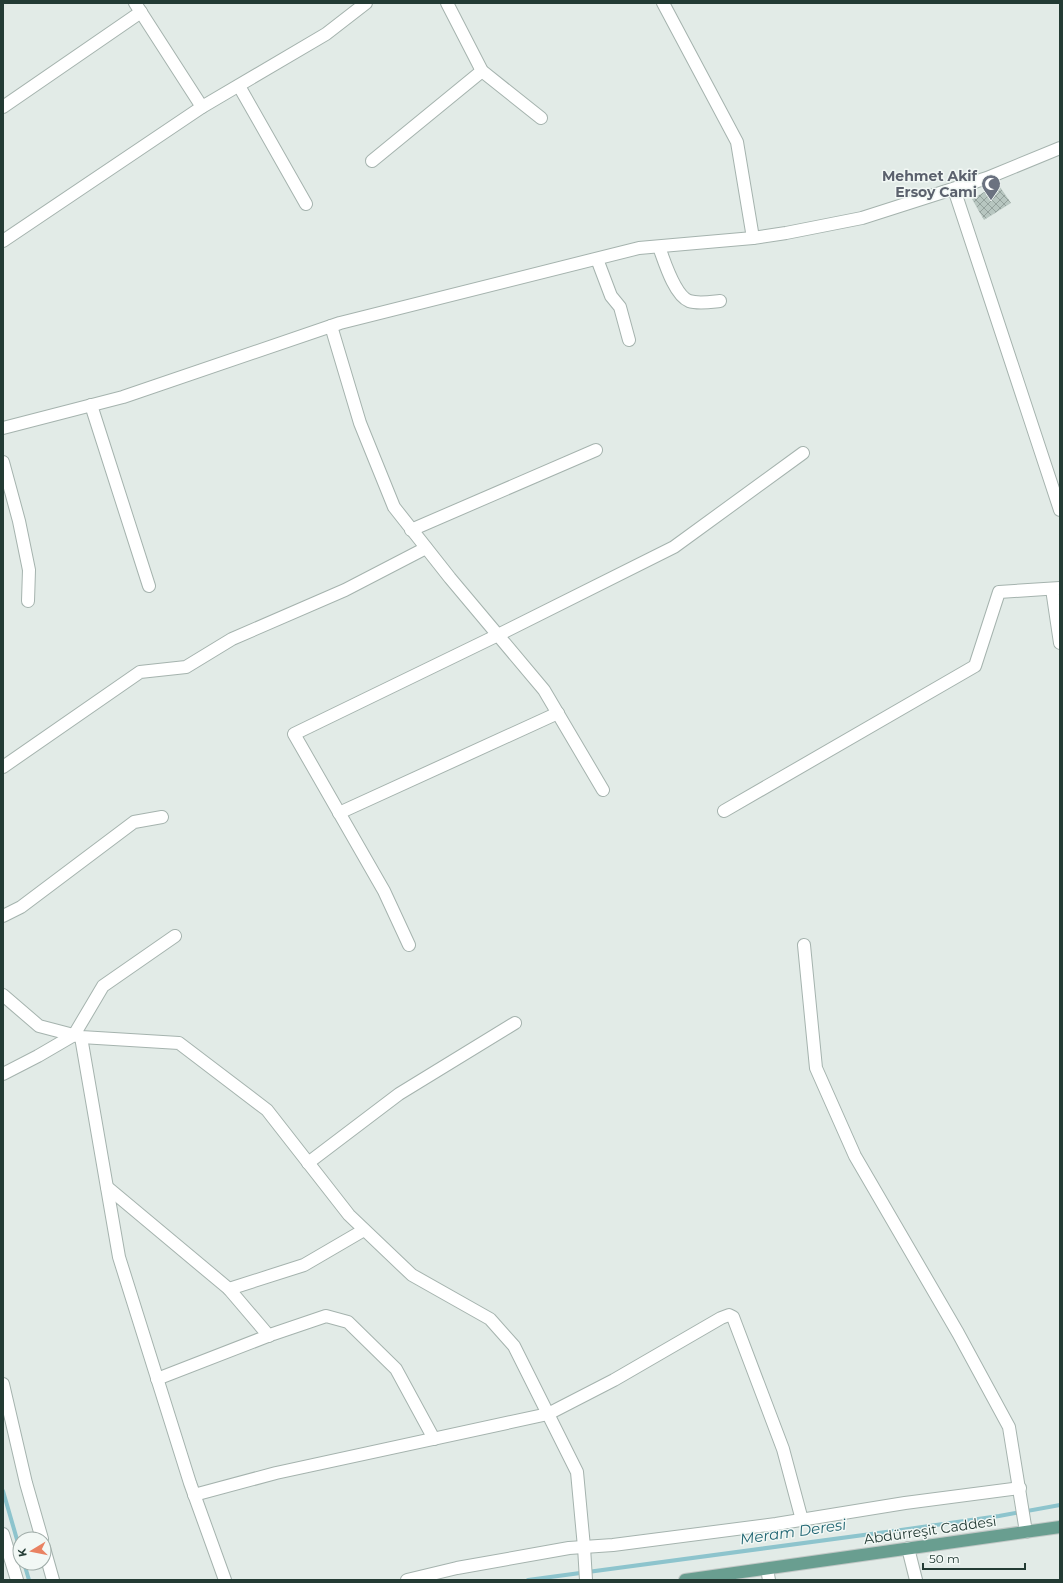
<svg xmlns="http://www.w3.org/2000/svg" width="1063" height="1583" viewBox="0 0 1063 1583" font-family="Montserrat,sans-serif">
<style>
.lines{fill:none;stroke-linecap:round;stroke-linejoin:round}
.stream{stroke:#8dc4cd;stroke-width:4}
.building{fill:url(#building-cross-hatch)}
.minor-casing{stroke:#a5b3ae;stroke-width:14}
.major-casing{stroke:#c1c8c6;stroke-width:14}
.minor{stroke:#fff;stroke-width:12}
.major{stroke:#699e90;stroke-width:12}
.labels{text-anchor:middle;stroke-width:3;stroke-linejoin:round;paint-order:stroke}
.worship-label{font-size:14px;font-weight:bold;fill:#5b616d;stroke:#f2f8f5;text-anchor:end}
.street-label{font-size:14px;fill:#233b34;stroke:#f2f8f5}
.water-label{font-size:15px;font-style:italic;fill:#216673;stroke:#f2f8f5}
</style>
<defs>
<pattern id="building-cross-hatch" width="8" height="8" patternUnits="userSpaceOnUse"><rect width="8" height="8" fill="#b7c6c0"/><path d="M0 0l8 8M0 8l8-8" fill="none" stroke="#94a29d"/></pattern>
</defs>
<rect width="100%" height="100%" fill="#e2ebe7"/>
<g class="lines">
<g class="stream">
<polyline points="3,1491 20,1550"/>
<polyline points="24,1563 29,1580"/>
<polyline points="528,1580 901,1530 999,1516 1060,1505"/>
</g>
</g>
<polygon class="building" points="998,184 1011,203 984,220 972,199"/>
<g class="lines">
<g class="minor-casing">
<g id="minor">
<polyline points="135,3 202,107"/>
<polyline points="447,3 482,71 541,118"/>
<polyline points="663,3 737,142 753,238"/>
<polyline points="239,86 306,204"/>
<polyline points="3,107 141,12"/>
<polyline points="372,161 482,71"/>
<polyline points="954,189 1060,510"/>
<polyline points="3,241 202,107 326,34 366,3"/>
<path d="M659 247C664 260 674 295 689 301 698 304 710 302 720 301"/>
<polyline points="597,259 611,296 620,307 629,340"/>
<polyline points="331,326 360,423 394,507 450,578 544,690 603,790"/>
<polyline points="91,405 149,586"/>
<polyline points="3,428 123,397 340,323 639,248 753,238 786,233 862,218 987,178 1060,148"/>
<polyline points="3,462 19,521 29,570 28,601"/>
<polyline points="411,530 596,450"/>
<polyline points="1052,589 1060,643"/>
<polyline points="3,767 140,672 186,667 232,639 345,590 426,548"/>
<polyline points="724,811 975,666 999,592 1060,588"/>
<polyline points="339,813 558,713"/>
<polyline points="3,916 21,907 134,822 162,817"/>
<polyline points="409,945 384,891 294,734 498,635 674,547 803,453"/>
<polyline points="804,945 816,1068 855,1156 958,1333 1009,1427 1026,1532"/>
<polyline points="3,995 39,1026 81,1037 179,1043 267,1110 349,1215 412,1275 490,1319 514,1346 577,1472 584,1547 586,1580"/>
<polyline points="81,1037 119,1257 190,1483 225,1580"/>
<polyline points="3,1074 38,1056 74,1035 103,986 175,936"/>
<polyline points="308,1163 399,1094 515,1023"/>
<polyline points="107,1187 229,1289 269,1336"/>
<polyline points="229,1289 304,1265 364,1230"/>
<polyline points="157,1379 273,1334 326,1316 348,1322 396,1369 434,1439"/>
<polyline points="3,1384 26,1483 42,1539"/>
<polyline points="194,1495 276,1473 548,1414 614,1380 721,1318 729,1315 733,1317 783,1449 802,1520"/>
<polyline points="3,1534 17,1580"/>
<polyline points="44,1548 53,1580"/>
<polyline points="908,1548 916,1580"/>
<polyline points="767,1569 769,1580"/>
<polyline points="407,1580 457,1568 569,1548 613,1545 776,1524 905,1503 1020,1488"/>
</g>
</g>
<g class="major-casing">
<polyline id="major" points="685,1580 1060,1527"/>
</g>
<use href="#minor" class="minor"/>
<use href="#major" class="major"/>
</g>
<defs>
<g id="mosque-pin" transform="scale(1)"><path d="M0 17L-7.5 6A9.5 9.5 0 1 1 7.5 6Z" fill="#6b7280" stroke="#f2f8f5"/><path d="M3.5-4.9A6 6 0 1 0 3.5 4.9A5 5 0 1 1 3.5-4.9Z" fill="#fff"/></g>
</defs>
<g fill-rule="evenodd">
<use href="#mosque-pin" x="991" y="184"/>
</g>
<g class="labels">
<g class="worship-label">
<text x="977" y="181">Mehmet Akif<tspan x="977" dy="16">Ersoy Cami</tspan></text>
</g>
<g class="street-label">
<text transform="translate(930 1530) rotate(-8)" y="5">Abdürreşit Caddesi</text>
</g>
<g class="water-label">
<text transform="translate(793 1532) rotate(-8)" y="5">Meram Deresi</text>
</g>
</g>
<rect width="1063" height="1583" fill="none" stroke="#233b34" stroke-width="8"/>
<g transform="translate(32 1551) rotate(260)"><circle r="19" fill="#f2f8f5" stroke="#9faca8"/>
<path d="M0-3L7 15L0 10L-7 15Z" fill="#e98262"/>
<text y="-6" font-size="11" font-weight="bold" text-anchor="middle" fill="#233b34">K</text>
</g>
<path d="M923 1563v6h102v-6" fill="none" stroke="#233b34" stroke-width="2"/>
<text x="929" y="1563" font-size="12" fill="#233b34" stroke="#f2f8f5" stroke-width="3" paint-order="stroke">50 m</text>
</svg>
